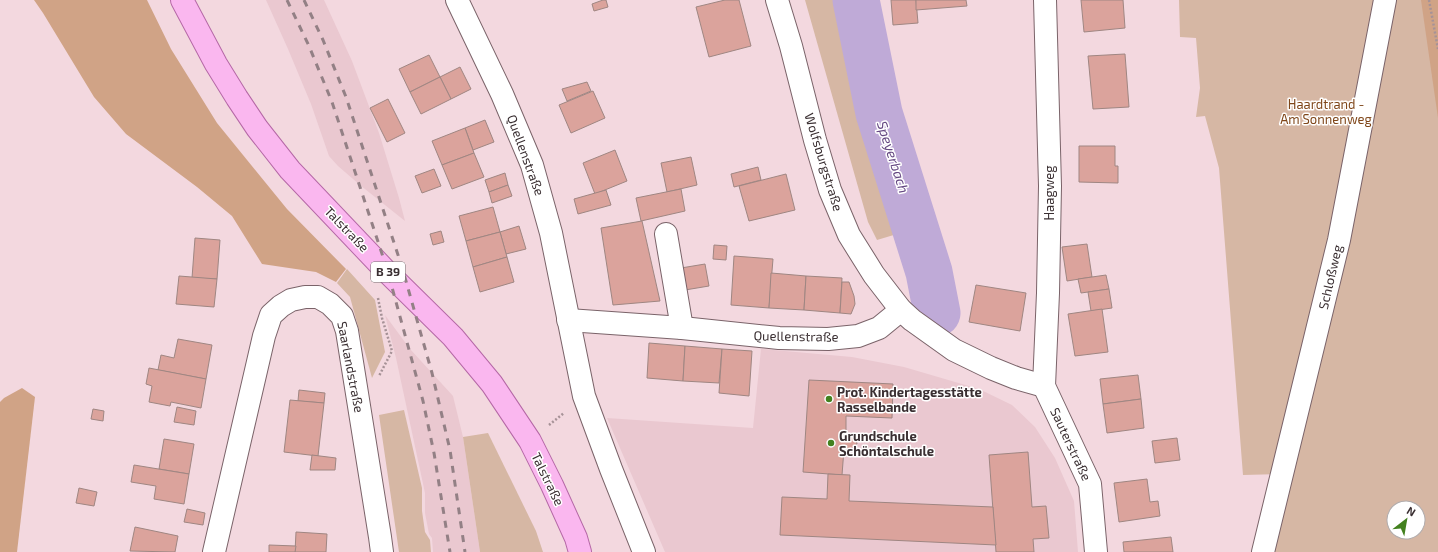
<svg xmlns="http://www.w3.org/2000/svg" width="1438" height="552" viewBox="0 0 1438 552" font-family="'Exo 2',sans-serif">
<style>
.built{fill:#eac8d0}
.green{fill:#d6b7a4;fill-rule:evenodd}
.forest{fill:#d0a386}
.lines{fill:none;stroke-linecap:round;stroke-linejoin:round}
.river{stroke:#bfaad7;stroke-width:47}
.building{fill:#dba39c;stroke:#9f8682}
.minor-casing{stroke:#7a6369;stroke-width:24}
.major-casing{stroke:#b568a6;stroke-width:24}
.path{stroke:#a69297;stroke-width:2.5;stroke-dasharray:2 2;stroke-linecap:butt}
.minor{stroke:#fff;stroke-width:22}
.major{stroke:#fab7ef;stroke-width:22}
.rail{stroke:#938085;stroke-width:3;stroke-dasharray:7 7;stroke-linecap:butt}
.poi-dot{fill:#43811f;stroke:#fff;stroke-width:1.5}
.labels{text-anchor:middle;stroke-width:3;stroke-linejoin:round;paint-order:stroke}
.shield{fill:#fff;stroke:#756d70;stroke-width:1}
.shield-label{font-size:12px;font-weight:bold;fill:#3a2f32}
.park-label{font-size:13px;fill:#7f4619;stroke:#fff}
.street-label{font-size:13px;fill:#3a2f32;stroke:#fff}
.poi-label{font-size:13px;font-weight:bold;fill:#3a2f32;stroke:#fff;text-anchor:start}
.water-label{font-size:14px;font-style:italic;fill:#654882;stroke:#fff}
</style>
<rect width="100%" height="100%" fill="#f3d8df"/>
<g class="built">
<polygon points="266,0 324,0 352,61 379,133 399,198 405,221 360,185 338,166 329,156 311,104 288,49"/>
<polygon points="385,315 410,349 453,396 463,437 480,552 433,552 432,538 429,534 425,513 425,493 396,358"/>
<polygon points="761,349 852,357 904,367 979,389 1012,405 1035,427 1055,458 1074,501 1078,552 665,552 607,418 753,428"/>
</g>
<g class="green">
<polygon points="805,0 847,0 869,116 907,231 877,240 868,222"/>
<path d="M1179 0H1438V552H1273L1287 474 1243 475 1219 168 1205 116 1196 117 1200 88 1196 38 1180 37ZM1394 508H1418V532H1394Z"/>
<polygon points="347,269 375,300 385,352 372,378 350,297 337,283"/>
<polygon points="404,410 422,488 422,511 425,532 430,540 431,552 399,552 379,415"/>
<polygon points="488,433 536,531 543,552 480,552 463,437"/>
</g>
<g class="forest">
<polygon points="34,0 147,0 171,49 217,123 287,209 346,269 336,282 316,272 262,264 232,216 197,187 126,134 94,97 43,13"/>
<polygon points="1421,0 1438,0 1438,118"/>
<polygon points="22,388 35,397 17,552 0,552 0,402 4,398"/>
</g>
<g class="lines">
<polyline class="river" points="856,0 879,113 929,272 937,313"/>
</g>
<g class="building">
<polygon points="603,0 606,0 608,7 594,11 592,4"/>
<polygon points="725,0 739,0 751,46 709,57 696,7"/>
<polygon points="891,0 916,0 918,23 893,25"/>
<polygon points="916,0 966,0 967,6 916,10"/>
<polygon points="1081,0 1123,0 1125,28 1084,32"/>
<polygon points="1125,54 1129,107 1093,109 1088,56"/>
<polygon points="429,55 440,77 410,92 399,69"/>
<polygon points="460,67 471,89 451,99 440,77"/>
<polygon points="440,77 451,99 421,114 410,92"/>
<polygon points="587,82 591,91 567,101 562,89"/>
<polygon points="593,91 605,118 571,133 559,105"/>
<polygon points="388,99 405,133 387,142 370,108"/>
<polygon points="485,120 494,142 473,150 465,128"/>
<polygon points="465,128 474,153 442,165 432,141"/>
<polygon points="1079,146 1115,146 1115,166 1118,166 1118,183 1079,182"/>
<polygon points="615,150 627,181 595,194 583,163"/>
<polygon points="474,153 484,177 452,189 442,165"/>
<polygon points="691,157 697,185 667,192 661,163"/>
<polygon points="758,167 761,180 734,187 731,174"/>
<polygon points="434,169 441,186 422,193 415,176"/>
<polygon points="505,173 508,185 489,192 485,180"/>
<polygon points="786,174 795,210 749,221 739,186"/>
<polygon points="508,185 512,196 492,203 489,192"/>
<polygon points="681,189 685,211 641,221 636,198"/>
<polygon points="606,190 611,205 578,214 574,199"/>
<polygon points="493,207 500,232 466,241 459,216"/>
<polygon points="642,221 660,301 613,305 601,228"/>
<polygon points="519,226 526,249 506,254 500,232"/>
<polygon points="441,231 444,242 433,245 430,234"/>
<polygon points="500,232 507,257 473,267 466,241"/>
<polygon points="195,238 220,240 217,279 192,278"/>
<polygon points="1087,244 1092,277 1067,281 1062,247"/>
<polygon points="714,245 727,246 726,260 713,259"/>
<polygon points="734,256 773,259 769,308 731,305"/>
<polygon points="507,257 514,282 480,292 473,267"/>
<polygon points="705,264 709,286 685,290 681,268"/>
<polygon points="771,273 806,276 804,310 769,308"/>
<polygon points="1106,275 1109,289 1081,293 1078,279"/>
<polygon points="179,276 217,279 214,307 176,304"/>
<polygon points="806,276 842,278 840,313 804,310"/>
<polygon points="842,282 849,282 854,296 855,304 851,314 840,313"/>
<polygon points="976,285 1026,293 1020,331 969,322"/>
<polygon points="1109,289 1112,308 1091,311 1088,292"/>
<polygon points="1102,309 1108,352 1075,356 1068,314"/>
<polygon points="178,339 212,345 206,379 158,370 161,355 174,358"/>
<polygon points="649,343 685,346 683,381 647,378"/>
<polygon points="685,346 722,349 719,383 683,381"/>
<polygon points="722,349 752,351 749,396 719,393"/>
<polygon points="149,368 206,379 201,408 171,402 170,406 149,402 152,386 146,384"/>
<polygon points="1138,375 1141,399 1103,404 1100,379"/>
<polygon points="809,380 893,384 892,418 846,416 846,434 853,434 855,436 857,444 851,449 844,449 842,475 803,472"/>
<polygon points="299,390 325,393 324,403 298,401"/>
<polygon points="1141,399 1144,428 1107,433 1103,404"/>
<polygon points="290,400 324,403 318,456 284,452"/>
<polygon points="177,407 196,411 194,425 174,422"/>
<polygon points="93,409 104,411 103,421 91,419"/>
<polygon points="1177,438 1180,460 1155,463 1152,441"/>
<polygon points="164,439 194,444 189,474 159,469"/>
<polygon points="1028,452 1032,507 1046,506 1049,538 1033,539 1034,552 996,552 989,455"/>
<polygon points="312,455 336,458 335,470 310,470"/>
<polygon points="134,465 189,474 184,504 154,499 156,486 131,482"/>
<polygon points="828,474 850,475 849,501 993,507 996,545 780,535 782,497 827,499"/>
<polygon points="1147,479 1150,502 1158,501 1160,516 1119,522 1114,483"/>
<polygon points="79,488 97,492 94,506 76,503"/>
<polygon points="187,509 205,513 203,525 184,522"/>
<polygon points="135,527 178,536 175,552 130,551"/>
<polygon points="296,532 327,534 326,552 295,552"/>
<polygon points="1171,537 1173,552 1124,552 1123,542"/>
<polygon points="269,545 296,546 295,552 269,552"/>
</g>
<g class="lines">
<g class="minor-casing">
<g id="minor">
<polyline points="457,0 502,94 532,165 551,233 584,396 611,469 644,552"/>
<polyline points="777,0 791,46 815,140 830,190 849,235 874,275 901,310 912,320 954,350 991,368 1016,378 1044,386"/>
<polyline points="1045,0 1050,186 1048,293 1044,386 1090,484 1096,552"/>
<polyline points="666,234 682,328"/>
<polyline points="568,320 682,328 779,338 828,339 858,336 879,328 901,310"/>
<polyline points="214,552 264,336 271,315 281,306 291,300 305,297 318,297 330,304 342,316 347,331 380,537 382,552"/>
<polyline points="1263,552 1339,240 1385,0"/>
</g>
</g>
<g class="major-casing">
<polyline id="major" points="182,0 216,64 237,98 257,128 290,170 385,270 453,337 492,384 530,441 552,485 576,538 580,552"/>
</g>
<g class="path">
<polyline points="1429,0 1438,49"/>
<polyline points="378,298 382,318 392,351 379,376"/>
<polyline points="549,425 564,413"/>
</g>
<use href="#minor" class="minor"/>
<use href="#major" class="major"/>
<g class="rail">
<polyline points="287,0 309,46 332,102 387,269 423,401 434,453 450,552"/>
<polyline points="304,0 323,40 346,97 402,267 432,373 450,450 465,552"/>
</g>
</g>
<g class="poi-dot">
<circle cx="829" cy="399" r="4"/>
<circle cx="831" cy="443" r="4"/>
</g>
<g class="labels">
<rect class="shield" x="371" y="262" width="34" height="20" rx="3"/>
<g class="shield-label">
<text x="388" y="276">B 39</text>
</g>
<g class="park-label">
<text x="1326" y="109">Haardtrand -<tspan x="1326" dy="15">Am Sonnenweg</tspan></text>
</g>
<g class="street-label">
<text transform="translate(526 155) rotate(70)" y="5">Quellenstraße</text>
<text transform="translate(824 162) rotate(73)" y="5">Wolfsburgstraße</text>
<text transform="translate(1049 193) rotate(-90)" y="5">Haagweg</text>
<text transform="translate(347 229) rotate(46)" y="5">Talstraße</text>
<text transform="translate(1330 277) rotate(-77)" y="5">Schloßweg</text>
<text transform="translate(796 336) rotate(1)" y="5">Quellenstraße</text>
<text transform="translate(351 367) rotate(79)" y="5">Saarlandstraße</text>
<text transform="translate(1071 444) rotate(65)" y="5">Sauterstraße</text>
<text transform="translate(548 479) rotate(64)" y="5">Talstraße</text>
</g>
<g class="poi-label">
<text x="837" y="397">Prot. Kindertagesstätte<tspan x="837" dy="15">Rasselbande</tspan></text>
<text x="839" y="441">Grundschule<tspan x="839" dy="15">Schöntalschule</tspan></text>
</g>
<g class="water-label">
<text transform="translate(893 157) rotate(72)" y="5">Speyerbach</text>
</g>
</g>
<g transform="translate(1406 520) rotate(31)"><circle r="19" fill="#ffffff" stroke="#b0acad"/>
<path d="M0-3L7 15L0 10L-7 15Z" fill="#43811f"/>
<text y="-6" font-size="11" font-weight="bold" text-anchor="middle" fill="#3a2f32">N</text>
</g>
</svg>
